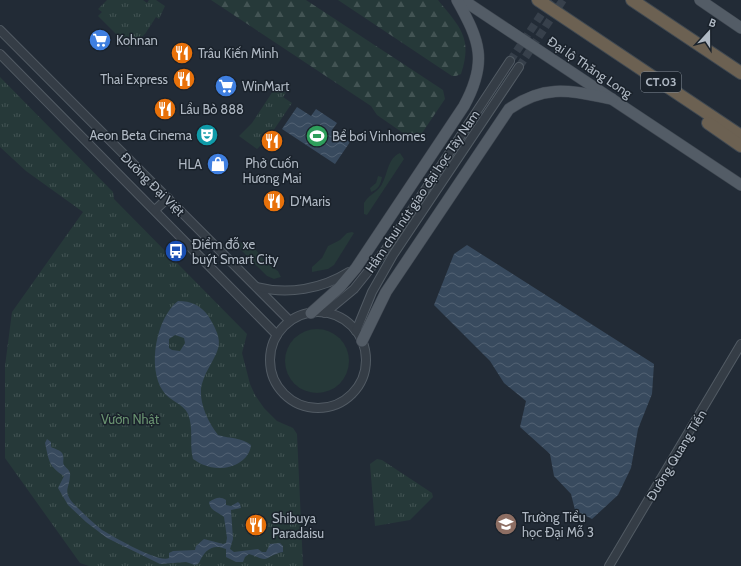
<svg xmlns="http://www.w3.org/2000/svg" width="741" height="566" viewBox="0 0 741 566" font-family="Cabin,sans-serif">
<style>
.grass{fill:#263939}
.forest{fill:url(#forest-firs)}
.park{fill:url(#park-tufts)}
.water{fill:url(#water-waves);fill-rule:evenodd}
.lines{fill:none;stroke-linecap:round;stroke-linejoin:round}
.tertiary-tunnel{stroke:#37404b;stroke-width:8;stroke-dasharray:8 4;stroke-linecap:butt}
.tertiary-casing{stroke:#525b64;stroke-width:10}
.primary-casing{stroke:#3e4650;stroke-width:12}
.motorway-casing{stroke:#3f4851;stroke-width:14}
.tertiary{stroke:#353d46;stroke-width:8}
.primary{stroke:#535c66;stroke-width:11}
.motorway{stroke:#6c6152;stroke-width:12}
.labels{text-anchor:middle;stroke-width:3;stroke-linejoin:round;paint-order:stroke}
.shield{fill:#1a222b;stroke:#828b95;stroke-width:1}
.shield-label{font-size:12px;font-weight:bold;fill:#afb8c3}
.poi-label{font-size:13px;fill:#afb8c3;stroke:#1a222b;text-anchor:start}
.street-label{font-size:13px;fill:#afb8c3;stroke:#1a222b}
.park-label{font-size:13px;fill:#699270;stroke:#1a222b}
</style>
<defs>
<pattern id="forest-firs" width="22" height="20" patternUnits="userSpaceOnUse"><rect width="22" height="20" fill="#263939"/><path d="M5 1l3.5 6h-7zM16 11l3.5 6h-7z" fill="#435454"/></pattern>
<pattern id="park-tufts" width="24" height="20" patternUnits="userSpaceOnUse"><rect width="24" height="20" fill="#263939"/><path d="M3 7l-1-3M5 7V3M7 7l1-3M15 17l-1-3M17 17v-4M19 17l1-3" fill="none" stroke="#435454"/></pattern>
<pattern id="water-waves" width="16" height="10" patternUnits="userSpaceOnUse"><rect width="16" height="10" fill="#384a5e"/><path d="M0 5q4-4 8 0t8 0" fill="none" stroke="#526273"/></pattern>
</defs>
<rect width="100%" height="100%" fill="#222b36"/>
<g class="grass">
<path d="M400 153 404 159 367 215 364 214V203C369 194 379 192 383 182 388 172 388 158 400 153Z"/>
<path d="M378 176 382 177C381 184 378 190 371 192L370 188 376 183Z"/>
<polygon points="352,232 354,233 334,265 328,269 312,272 312,267 322,258 328,246 340,240 347,233"/>
<polygon points="236,240 256,250 266,263 278,271 281,277 274,279 267,276 232,241"/>
<circle cx="317" cy="361" r="32"/>
</g>
<g class="forest">
<polygon points="211,0 306,0 443,90 445,99 416,142 377,115 371,106"/>
<path d="M338 0H438C460 27 473 38 461 74L456 76H452Z"/>
</g>
<g class="park">
<polygon points="107,0 143,0 147,3 149,0 156,0 165,6 159,19 156,17 145,34 130,48 98,16 102,12 98,9"/>
<polygon points="0,77 113,192 114,199 247,334 242,353 250,384 255,395 264,408 277,421 293,428 297,434 303,566 89,566 80,563 5,458 5,366 12,312 83,212 26,171 0,147"/>
<polygon points="275,88 286,93 283,97 292,103 269,137 257,149 239,136 252,123"/>
<polygon points="377,459 382,460 432,493 433,497 410,520 375,526 370,464"/>
</g>
<g class="water">
<polygon points="297,107 311,116 316,109 337,123 332,130 350,142 335,164 282,129"/>
<polygon points="467,245 654,364 652,394 638,429 631,468 618,495 592,519 575,510 571,494 554,476 550,454 520,427 526,401 504,383 490,361 434,305 454,254"/>
<path d="M178 301C191 301 201 305 209 317 225 344 220 347 206 373 204 378 201 385 201 390 200 406 209 423 218 435 231 439 241 437 251 445 249 465 222 473 204 465 200 464 197 461 193 459 189 444 194 429 188 414 183 403 169 401 163 391 147 368 156 318 178 301ZM175 335 184 338 185 343 180 351 172 350 169 348V339Z"/>
<path d="M47 439 51 442V447C55 449 60 450 62 453 65 457 62 462 64 465 67 469 71 471 70 476 69 489 63 491 73 503 82 512 92 522 102 530 114 537 158 563 169 558V553L173 551 195 550 196 546 204 539 223 544 226 543 227 538 224 517C218 512 210 511 209 502 215 498 220 496 226 500V505L231 506 238 502 240 504 241 508 231 510 233 539 230 549 234 552 258 549 262 552H266L270 544 280 543 283 546V552C275 553 269 558 265 559 260 559 253 555 249 554L245 557 243 562H236L226 557V549C212 543 204 551 199 563L195 565 186 562 160 564 107 538 86 522 68 505 58 488 64 476C48 466 49 460 45 443Z"/>
</g>
<g class="lines">
<g class="tertiary-tunnel">
<polyline points="510,61 551,0"/>
<polyline points="519,67 563,0"/>
</g>
<g class="tertiary-casing">
<g id="tertiary">
<polyline points="0,30 290,321"/>
<polyline points="0,54 277,335"/>
<polyline points="155,210 168,198"/>
<path d="M257 287C288 295 322 289 349 272"/>
<circle cx="318" cy="360" r="48"/>
<polyline points="325,313 354,289 386,249 510,61"/>
<polyline points="356,331 372,292 393,255 519,67"/>
<polyline points="609,566 741,344"/>
</g>
</g>
<g class="primary-casing">
<g id="primary">
<polyline points="463,0 741,185"/>
<polyline points="700,0 741,28"/>
<path d="M311 313 340 287 356 268 464 106C488 62 480 41 457 0"/>
<path d="M362 341 386 292 509 109C546 83 571 91 612 99"/>
</g>
</g>
<g class="motorway-casing">
<g id="motorway">
<polyline points="538,0 741,136"/>
<polyline points="632,0 741,73"/>
<polyline points="708,123 741,146"/>
</g>
</g>
<use href="#tertiary" class="tertiary"/>
<use href="#primary" class="primary"/>
<use href="#motorway" class="motorway"/>
</g>
<defs>
<g id="supermarket-disc" transform="scale(1.15)"><circle r="9.5" fill="#3f7fe0" stroke="#1a222b"/><path d="M-6-5.5h2.5l.6 2H6L4.5 2H-2.5L-4.4-4H-6ZM-1.5 3.2a1.3 1.3 0 1 0 .1 0ZM3 3.2a1.3 1.3 0 1 0 .1 0Z" fill="#fff"/></g>
<g id="restaurant-disc" transform="scale(1.15)"><circle r="9.5" fill="#e8710a" stroke="#1a222b"/><path d="M-5-6h1v4h1v-4h1v4h1v-4h1v5L-1.5 .5V6h-2V.5L-5-1ZM5-6V6H3V1.5H1.5Q1.5-4 5-6Z" fill="#fff"/></g>
<g id="theatre-disc" transform="scale(1.15)"><circle r="9.5" fill="#0f9aa8" stroke="#1a222b"/><path d="M-5-5.5Q0-4 5-5.5V0Q5 5 0 6Q-5 5-5 0ZM-3.3-2.5H-1v1.5H-3.3ZM1-2.5H3.3v1.5H1ZM-2.8 1Q0 5.5 2.8 1Z" fill="#fff"/></g>
<g id="stadium-disc" transform="scale(1.15)"><circle r="9.5" fill="#2e9e5b" stroke="#1a222b"/><path d="M0-5a6.5 5 0 1 0 0 10a6.5 5 0 1 0 0-10ZM-3.5-1.8h7v3.6h-7Z" fill="#fff"/></g>
<g id="shop-disc" transform="scale(1.15)"><circle r="9.5" fill="#3f7fe0" stroke="#1a222b"/><path d="M-5-2.5h2.3a2.7 3.5 0 0 1 5.4 0H5L5.5 6h-11ZM-1.5-2.5h3a1.5 2.3 0 0 0-3 0Z" fill="#fff"/></g>
<g id="bus-disc" transform="scale(1.15)"><circle r="9.5" fill="#1a4fb4" stroke="#1a222b"/><path d="M-5-6H5V4H4V6H2V4H-2V6H-4V4H-5ZM-3.5-4V0h7V-4ZM-3.5 1.2v1.5H-2V1.2ZM2 1.2v1.5H3.5V1.2Z" fill="#fff"/></g>
<g id="school-disc" transform="scale(1.15)"><circle r="9.5" fill="#8d6e63" stroke="#1a222b"/><path d="M0-5L7-2L0 1L-7-2ZM-4 1L0 2.5L4 1V4Q0 6-4 4Z" fill="#fff"/></g>
</defs>
<g fill-rule="evenodd">
<use href="#supermarket-disc" x="100" y="40"/>
<use href="#restaurant-disc" x="182" y="53"/>
<use href="#restaurant-disc" x="184" y="79"/>
<use href="#supermarket-disc" x="226" y="86"/>
<use href="#restaurant-disc" x="165" y="109"/>
<use href="#theatre-disc" x="207" y="135"/>
<use href="#stadium-disc" x="317" y="136"/>
<use href="#restaurant-disc" x="272" y="141"/>
<use href="#shop-disc" x="218" y="164"/>
<use href="#restaurant-disc" x="274" y="201"/>
<use href="#bus-disc" x="176" y="251"/>
<use href="#school-disc" x="506" y="524"/>
<use href="#restaurant-disc" x="256" y="525"/>
</g>
<g class="labels">
<rect class="shield" x="641" y="72" width="40" height="20" rx="3"/>
<g class="shield-label">
<text x="661" y="86">CT.03</text>
</g>
<g class="poi-label">
<text x="116" y="45">Kohnan</text>
<text x="198" y="58">Trâu Kiến Minh</text>
<text x="168" y="84" text-anchor="end">Thai Express</text>
<text x="242" y="91">WinMart</text>
<text x="180" y="114">Lẩu Bò 888</text>
<text x="192" y="140" text-anchor="end">Aeon Beta Cinema</text>
<text x="332" y="141">Bể bơi Vinhomes</text>
<text x="272" y="168" text-anchor="middle">Phở Cuốn<tspan x="272" dy="15">Hương Mai</tspan></text>
<text x="202" y="169" text-anchor="end">HLA</text>
<text x="290" y="206">D'Maris</text>
<text x="192" y="249">Điểm đỗ xe<tspan x="192" dy="15">buýt Smart City</tspan></text>
<text x="522" y="522">Trường Tiểu<tspan x="522" dy="15">học Đại Mỗ 3</tspan></text>
<text x="272" y="523">Shibuya<tspan x="272" dy="15">Paradaisu</tspan></text>
</g>
<g class="street-label">
<text transform="translate(590 67) rotate(34)" y="5">Đại lộ Thăng Long</text>
<text transform="translate(153 184) rotate(45)" y="5">Đường Đại Việt</text>
<text transform="translate(422 191) rotate(-56)" y="5">Hầm chui nút giao đại học Tây Nam</text>
<text transform="translate(676 455) rotate(-59)" y="5">Đường Quang Tiến</text>
</g>
<g class="park-label">
<text x="130" y="424">Vườn Nhật</text>
</g>
</g>
<g transform="translate(709 32) rotate(21)" stroke="#1a222b" stroke-width="3" paint-order="stroke">
<path d="M0-3L7 15L0 10L-7 15Z" fill="#afb8c3"/>
<text y="-6" font-size="11" font-weight="bold" text-anchor="middle" fill="#afb8c3">B</text>
</g>
</svg>
